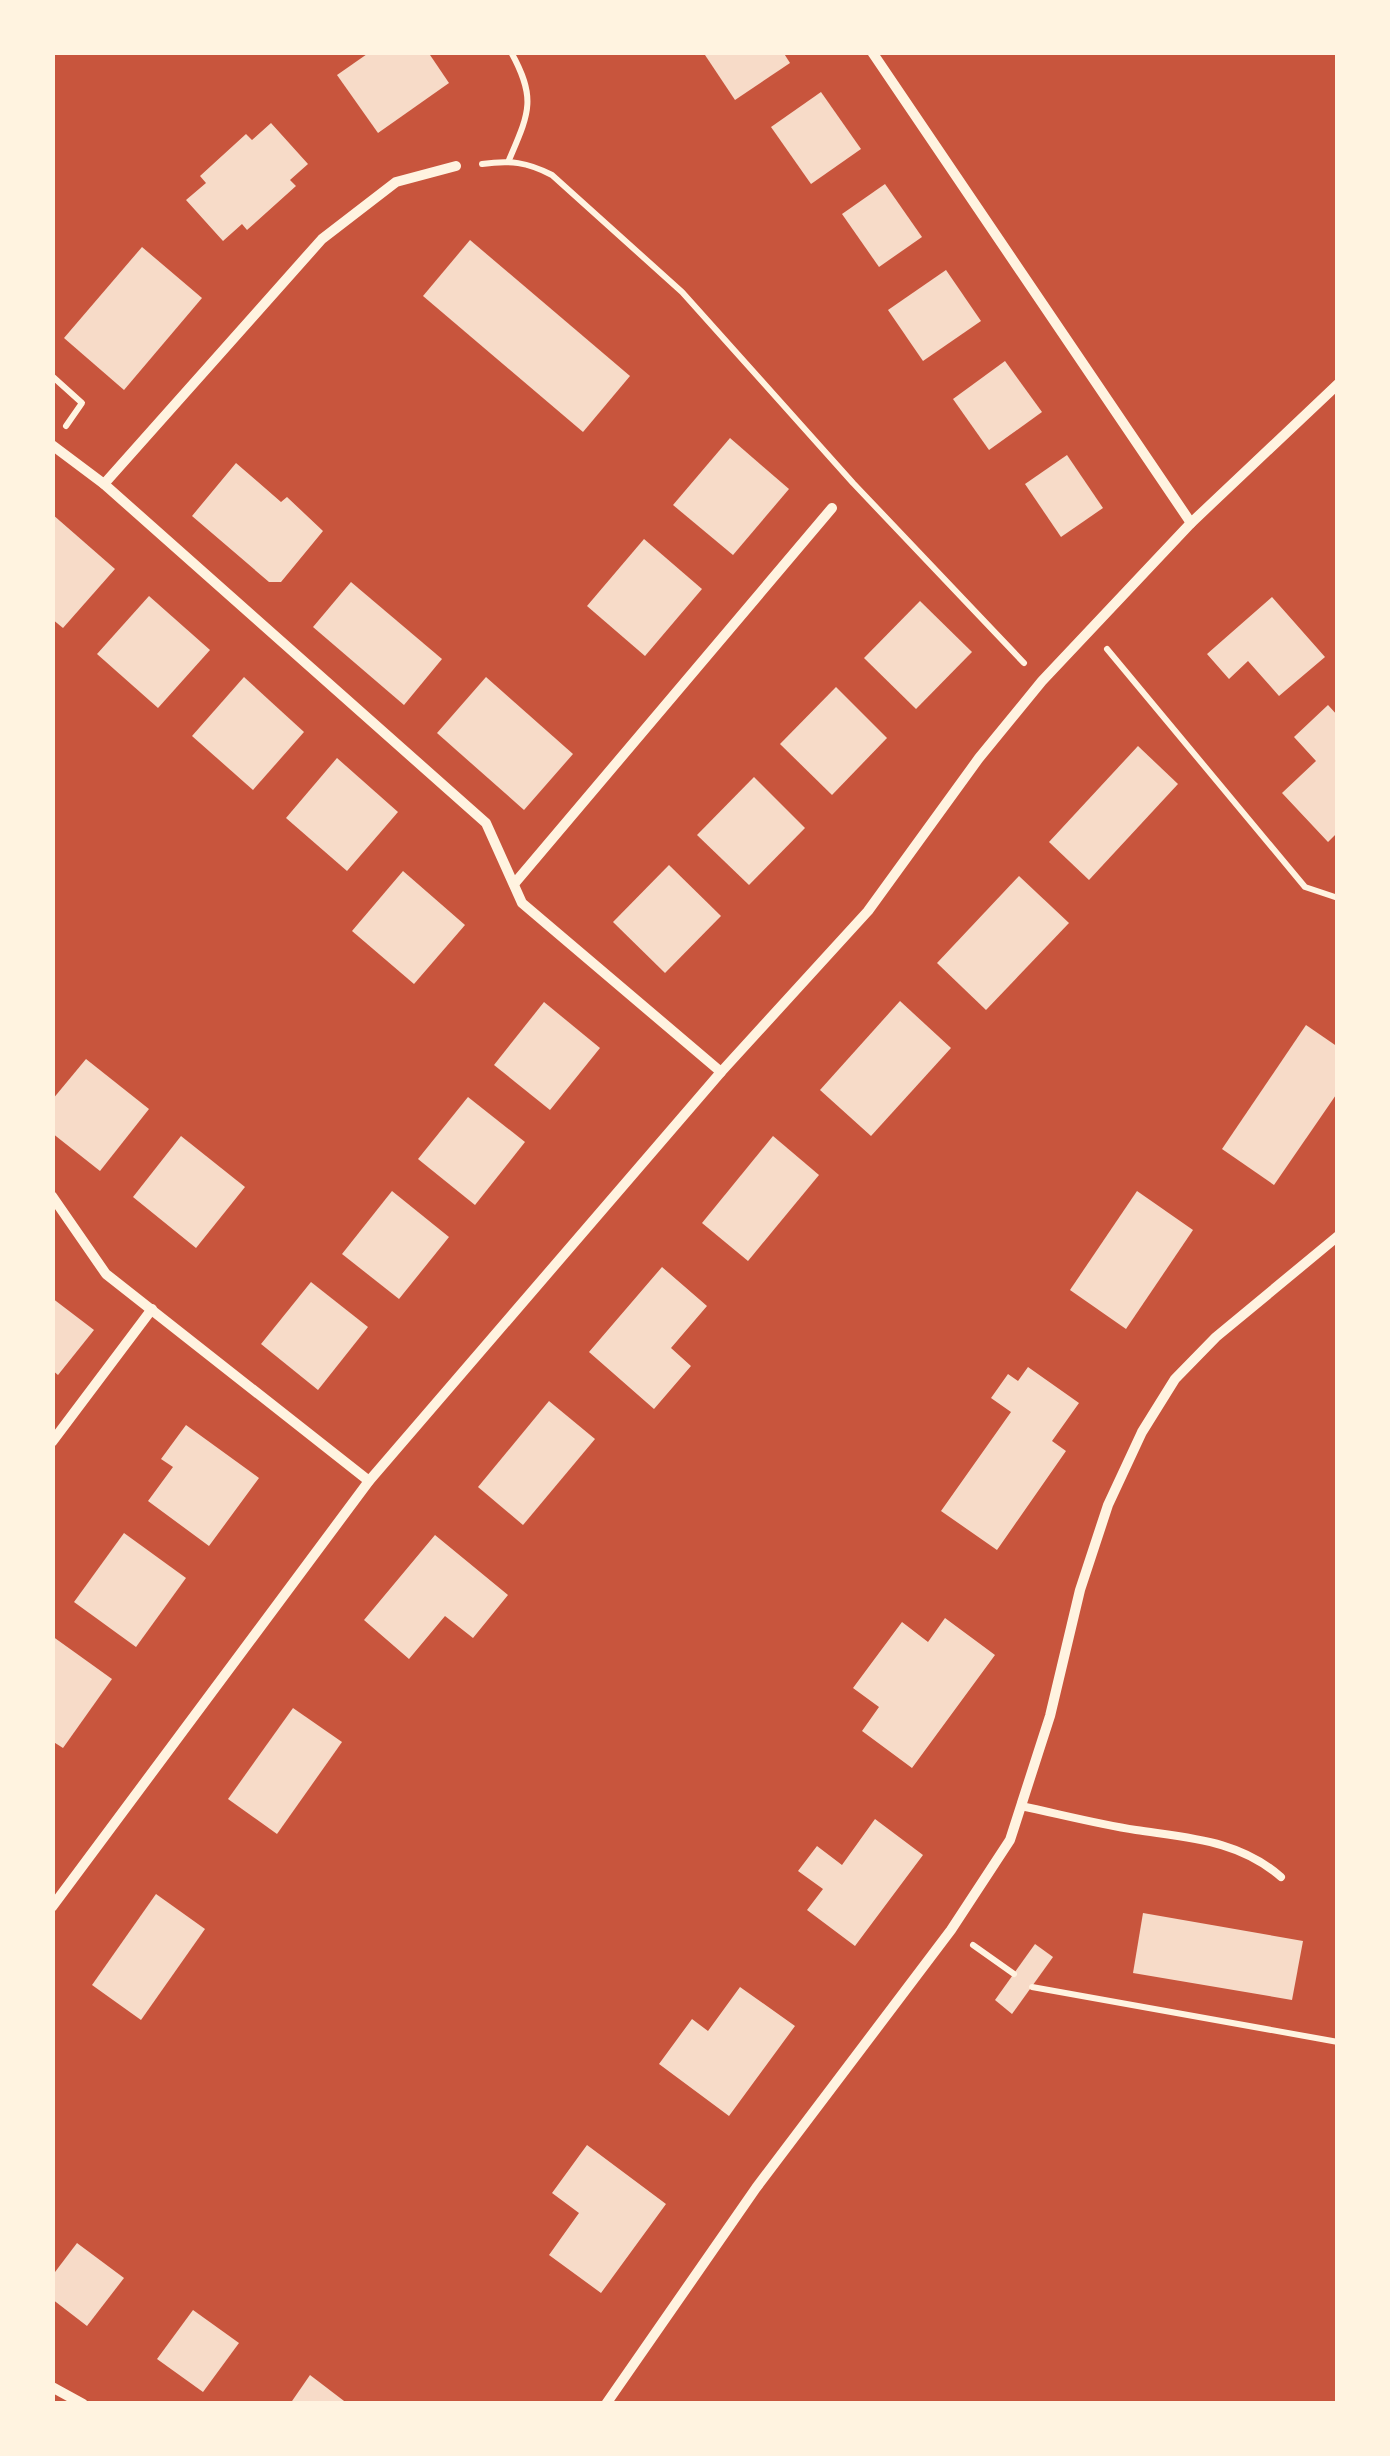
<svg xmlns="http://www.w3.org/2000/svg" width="1390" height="2456" viewBox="0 0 1390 2456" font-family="'Nunito Sans',sans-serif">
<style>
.building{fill:#f7dbc8}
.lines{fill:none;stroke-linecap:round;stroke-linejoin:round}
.path{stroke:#fff3e0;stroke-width:6}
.service{stroke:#fff3e0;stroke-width:8}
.minor{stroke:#fff3e0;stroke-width:10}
</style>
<rect width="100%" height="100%" fill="#c8553d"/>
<g class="building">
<polygon points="370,52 428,52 449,83 378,133 337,75"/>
<polygon points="703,52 783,52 790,63 735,100"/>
<polygon points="821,92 861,149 811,184 771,127"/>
<polygon points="271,123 308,164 290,180 296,186 247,230 242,224 223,241 186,200 206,183 200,176 246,134 252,140"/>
<polygon points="885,184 922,237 879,267 842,214"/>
<polygon points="470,240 630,376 583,432 423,296"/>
<polygon points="142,247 202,298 124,390 64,338"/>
<polygon points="946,270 981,321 923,361 888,310"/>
<polygon points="1005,361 1042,412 989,450 953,399"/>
<polygon points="730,438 789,489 733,555 673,505"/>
<polygon points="1067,455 1103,508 1061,537 1025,484"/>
<polygon points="236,463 281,502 287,497 323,531 281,582 269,582 192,516"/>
<polygon points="52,514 115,569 63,628 52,619"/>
<polygon points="644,539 702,589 645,656 587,606"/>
<polygon points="351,582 442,659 404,705 313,627"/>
<polygon points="149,596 210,650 158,708 97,654"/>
<polygon points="1272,597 1325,657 1279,696 1248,661 1229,679 1207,654"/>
<polygon points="920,601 972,652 916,709 864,658"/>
<polygon points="244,677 304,732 253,790 192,736"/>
<polygon points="486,677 573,754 524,810 437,733"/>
<polygon points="836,687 887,738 832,795 780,744"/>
<polygon points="1328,705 1338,716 1338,832 1328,842 1282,793 1316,761 1294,737"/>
<polygon points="1138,746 1178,784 1089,880 1049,842"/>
<polygon points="337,758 398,812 347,871 286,818"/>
<polygon points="754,777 805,828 749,885 697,835"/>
<polygon points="669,865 721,916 665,973 613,922"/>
<polygon points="403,871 465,925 414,984 352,931"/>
<polygon points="1019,876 1069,923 986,1010 937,963"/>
<polygon points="900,1001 951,1048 871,1136 820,1090"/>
<polygon points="544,1002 600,1048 550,1110 494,1065"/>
<polygon points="1306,1025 1338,1047 1338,1092 1274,1185 1222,1149"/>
<polygon points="86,1059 149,1109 100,1171 52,1133 52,1100"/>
<polygon points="468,1097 525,1142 475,1205 418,1159"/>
<polygon points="181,1136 245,1187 196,1248 133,1197"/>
<polygon points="773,1136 819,1175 748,1261 702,1223"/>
<polygon points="392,1191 449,1237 399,1299 342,1254"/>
<polygon points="1137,1191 1193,1230 1126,1329 1070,1290"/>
<polygon points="662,1267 707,1306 671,1348 691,1366 654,1409 589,1352"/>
<polygon points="311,1282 368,1327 318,1390 261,1344"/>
<polygon points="52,1298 94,1330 58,1375 52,1370"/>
<polygon points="1028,1367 1079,1403 1052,1441 1066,1451 997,1550 941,1511 1011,1412 991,1398 1008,1374 1018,1381"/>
<polygon points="549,1401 595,1439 523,1525 478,1487"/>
<polygon points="186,1425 259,1478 209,1546 148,1501 173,1467 161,1459"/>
<polygon points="124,1533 186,1578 136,1647 74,1602"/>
<polygon points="435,1535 508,1595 473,1638 445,1616 409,1659 364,1620"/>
<polygon points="945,1618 995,1655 912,1768 862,1731 879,1707 853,1688 902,1622 928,1642"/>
<polygon points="52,1636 112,1679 63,1748 52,1741"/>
<polygon points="293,1708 342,1742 277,1834 228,1799"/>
<polygon points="875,1819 923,1855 855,1946 807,1910 823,1889 798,1871 817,1846 842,1865"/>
<polygon points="156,1894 205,1929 141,2020 92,1985"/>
<polygon points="1143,1913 1303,1941 1292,2000 1133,1973"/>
<polygon points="1035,1944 1053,1957 1012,2014 995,2000"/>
<polygon points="740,1987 795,2026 729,2116 659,2064 692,2019 708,2031"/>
<polygon points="587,2145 666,2204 601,2293 549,2255 579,2213 552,2193"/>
<polygon points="77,2243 124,2278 87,2326 52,2299 52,2276"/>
<polygon points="193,2310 239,2343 203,2392 157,2359"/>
<polygon points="310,2375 348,2404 290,2404"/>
</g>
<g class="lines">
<g class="path">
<path d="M509 160C529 113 537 99 511 52"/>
<path d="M482 164C510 160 527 162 552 175L682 292 853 483 1024 663"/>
<polyline points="52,376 82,403 66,426"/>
<polyline points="1107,649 1305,887 1338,898"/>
<polyline points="973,1945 1014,1974"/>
<polyline points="1032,1987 1338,2042"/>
</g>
<path class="service" d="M1021 1806C1059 1814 1097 1824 1136 1830 1189 1838 1239 1840 1281 1877"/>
<g class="minor">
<polyline points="872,52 1191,523"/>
<polyline points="52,445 104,484 486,823 522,903 721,1072"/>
<polyline points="104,484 322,239 396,182 456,166"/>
<polyline points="514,884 832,508"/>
<polyline points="52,1196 106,1274 369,1481"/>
<polyline points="52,1442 152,1309"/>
<polyline points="52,1907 369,1481 721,1072 868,911 979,758 1042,681 1191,523 1338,384"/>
<polyline points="52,2387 83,2404"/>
<polyline points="606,2404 756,2188 951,1930 1010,1840 1050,1716 1080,1590 1108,1505 1142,1432 1175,1379 1216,1337 1338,1236"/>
</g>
</g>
<rect width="1390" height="2456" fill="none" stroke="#fff3e0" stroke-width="110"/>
</svg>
